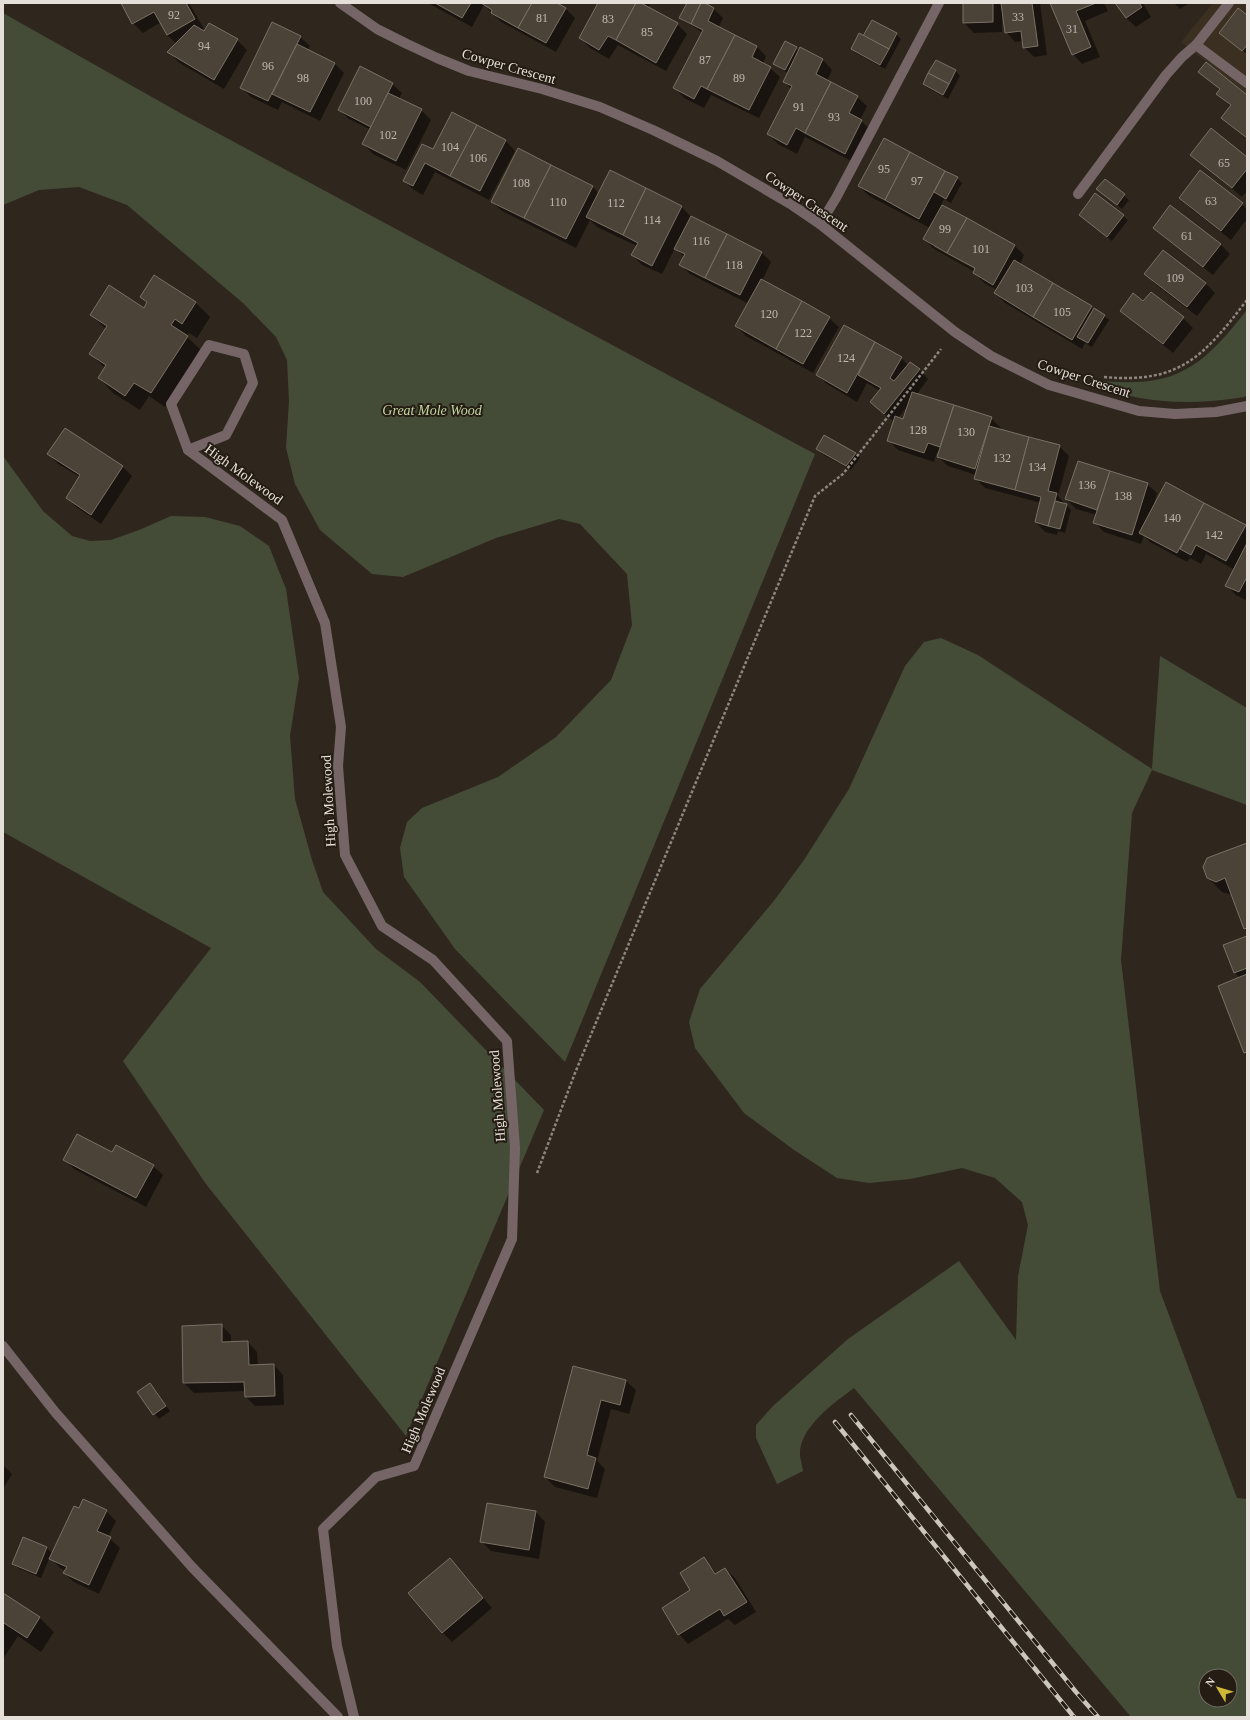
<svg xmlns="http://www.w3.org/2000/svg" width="1250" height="1720" viewBox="0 0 1250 1720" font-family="'Times New Roman',serif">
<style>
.built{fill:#3b2f21}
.green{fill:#444c38;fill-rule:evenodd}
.shadow{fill:#0007;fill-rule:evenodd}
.building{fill:#4b4238;stroke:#7a7166}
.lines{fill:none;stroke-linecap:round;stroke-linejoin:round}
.path{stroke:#8d867e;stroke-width:2.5;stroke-dasharray:3 2;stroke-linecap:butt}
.minor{stroke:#756567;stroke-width:10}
.rail-casing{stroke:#cbc6be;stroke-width:4.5}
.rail{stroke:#251d14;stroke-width:3;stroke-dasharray:9;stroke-linecap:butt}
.labels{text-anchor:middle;stroke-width:4;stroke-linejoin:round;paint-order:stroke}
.number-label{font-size:12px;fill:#beb8b0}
.street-label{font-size:14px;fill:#e4dfd8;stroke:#251d14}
.park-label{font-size:14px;font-style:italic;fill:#c3d7a2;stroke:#251d14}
</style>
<rect width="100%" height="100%" fill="#2f271d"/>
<polygon class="built" points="1213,3 1247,3 1247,94 1181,42"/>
<g class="green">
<polygon points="3,13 182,114 815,454 565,1062 455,949 404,877 400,848 407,822 422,808 498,777 556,737 611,680 632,625 627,574 580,524 559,519 496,538 403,577 372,574 320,530 295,484 286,448 289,401 287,360 276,337 243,303 127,205 79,187 39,190 3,205"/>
<path d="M1247 310V395L1244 397C1187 406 1146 403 1091 386L1093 380C1173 389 1198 372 1247 310Z"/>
<polygon points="3,456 43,511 72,536 90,541 111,540 139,530 171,516 205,517 240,526 269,546 286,589 299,678 290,736 295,799 312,860 323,892 376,949 420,982 544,1110 406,1436 206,1184 123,1061 211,948 3,832"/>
<path d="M941 638 978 655 1152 769 1160 656 1247 708V805L1152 770 1132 813 1121 960 1160 1291 1237 1498 1247 1499V1717H1131L854 1388C834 1403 798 1428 800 1456 801 1461 802 1466 803 1471L777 1484 756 1438V1425L773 1406 848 1339 959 1261 1016 1340 1018 1276 1028 1225 1022 1202 995 1178 962 1168 910 1179 869 1183 837 1178 794 1150 744 1113 695 1048 689 1022 700 989 773 902 804 860 849 789 905 666 924 642ZM1206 1676H1230V1700H1206Z"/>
</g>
<g class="shadow">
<polygon points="122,3 189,3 204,29 201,31 237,40 247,50 224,89 178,62 169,52 177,44 167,35 161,22 143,33 133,23"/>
<polygon points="428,3 555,3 565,8 575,18 556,52 501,22 484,5 472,27"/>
<polygon points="599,3 651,3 648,8 677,24 687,34 666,71 618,45 609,59 590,48 580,38"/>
<polygon points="688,3 703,3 713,8 723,18 719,27 757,47 766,56 763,64 770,68 780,77 759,118 711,95 704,108 684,98 675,88 702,33 696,28 685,22 680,18"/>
<polygon points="964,3 1040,3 1047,55 1034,57 1024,47 1023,41 1015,42 1006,32 1003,15 1002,15 1002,32 974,33 964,23"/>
<polygon points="1052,3 1104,3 1108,11 1085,21 1100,57 1082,64 1073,54"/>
<polygon points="1116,3 1143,3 1151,17 1136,27 1126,18"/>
<polygon points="1174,3 1189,3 1180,9"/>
<polygon points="1247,17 1247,54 1225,37"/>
<polygon points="896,34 901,39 885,69 856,53 852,49 864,37"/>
<polygon points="300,37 310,46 308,50 334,63 344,73 320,121 282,102 278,110 251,97 241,87"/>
<polygon points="796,48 799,51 801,49 823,60 832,70 827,81 857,97 867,106 860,120 871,130 855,163 805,137 797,154 778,144 768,134 791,89 784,81 788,73 779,68 775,64"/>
<polygon points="936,61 956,71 960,76 948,99 928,88 924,84"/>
<polygon points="1200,72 1247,96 1247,139 1222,118 1231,107 1218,94 1220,90"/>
<polygon points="392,84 402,93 399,99 421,110 431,120 406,170 373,154 363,144 371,130 349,119 339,110"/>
<polygon points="452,113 506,141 515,151 489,200 435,172 423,195 414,190 404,181 433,151"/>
<path d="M884 139 957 178 962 183 951 203 944 199 941 205 1015 246 1024 255 1020 264 1104 316 1109 320 1092 347 1085 343 1082 349 1005 303 995 293 997 290 984 283 974 273 975 272 934 249 924 239 930 228 869 196 859 186ZM934 244 980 270 979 272 934 247Z"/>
<polygon points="1192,154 1247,158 1247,191 1242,197"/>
<polygon points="1105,180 1129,200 1122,209 1098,189"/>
<polygon points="592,186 599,194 681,206 691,217 762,253 771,262 762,281 829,318 839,327 813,373 746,336 736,326 749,304 690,274 680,264 684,257 675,248 662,274 642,265 632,255 637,246 597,227 590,220 576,248 502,211 492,202"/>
<polygon points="1180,198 1242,204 1247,209 1247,219 1231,240 1190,208"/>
<polygon points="1123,216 1128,220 1112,241 1084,219"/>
<polygon points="1154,228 1220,244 1230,254 1213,275 1164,237"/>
<polygon points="1146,274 1205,283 1215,293 1197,316 1155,284"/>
<polygon points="154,276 196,303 210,317 197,338 189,333 187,337 202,351 165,407 149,396 140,410 113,393 99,378 105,368 90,354 106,329 91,315 144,309 147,303 141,297"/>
<polygon points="1144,303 1183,318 1193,328 1173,353 1131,320 1121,311"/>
<path d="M844 326 901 358 908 365 919 369 928 379 917 394 991 418 1001 428 1000 430 1059 446 1069 456 1058 496 1071 510 1065 533 1058 531 1057 535 1045 532 1036 522 1041 503 985 488 976 479V475L948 466 938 457 939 452H937L934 462 898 450 888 440 894 422 871 402 880 391 867 383 857 402 827 384 817 375ZM909 404 904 420 898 418Z"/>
<polygon points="824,437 856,454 860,458 851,470 822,454 818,449"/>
<polygon points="49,454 122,466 132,476 101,524 76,507 67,498 80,477 58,464"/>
<polygon points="1078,462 1147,484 1157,493 1153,508 1166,484 1245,525 1247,527 1247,601 1236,595 1227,586 1235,570 1206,554 1201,564 1190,558 1187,562 1150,542 1144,536 1141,544 1104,532 1094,522 1097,515 1076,509 1066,499"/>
<polygon points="1247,845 1247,931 1245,929 1232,895 1222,892 1207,877"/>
<polygon points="1247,937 1247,1054 1245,1052 1240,978 1235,973"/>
<polygon points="64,1159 153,1166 163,1175 146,1207 74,1169"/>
<polygon points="221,1325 231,1335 231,1343 248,1342 257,1352 258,1366 274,1365 283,1375 284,1405 255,1406 246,1397 245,1391 194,1393 184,1383 183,1327"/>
<polygon points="574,1367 626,1381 636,1390 629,1414 611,1409 597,1461 605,1469 597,1498 555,1487 545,1477"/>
<polygon points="149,1384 170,1411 159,1419 138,1393"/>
<polygon points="3,1465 12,1474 3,1489"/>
<polygon points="106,1511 116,1521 108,1537 120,1548 99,1594 74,1582 64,1573 66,1571 60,1568 50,1557 41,1578 18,1568 13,1564 23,1539 47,1548 53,1554"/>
<polygon points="536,1512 545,1522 539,1559 491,1551 482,1542"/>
<polygon points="450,1559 492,1608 452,1642 442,1632"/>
<polygon points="704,1559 717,1574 725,1569 735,1578 756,1612 735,1625 728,1619 688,1644 679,1634 692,1590"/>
<polygon points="3,1594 40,1618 54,1632 41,1652 18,1636 3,1659"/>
</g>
<g class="building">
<polygon points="121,3 186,3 195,19 167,35 154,12 132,24"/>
<polygon points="435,3 471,3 462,18"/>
<polygon points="481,3 532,3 518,28 491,13 492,10"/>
<polygon points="532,3 557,3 566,8 546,43 518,28"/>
<polygon points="598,3 636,3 616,40 608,36 599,50 579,38"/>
<polygon points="636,3 641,3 678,23 656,63 616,40"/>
<polygon points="687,3 701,3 691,24 679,18"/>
<polygon points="701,3 705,3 714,8 708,21 735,35 707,89 701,86 694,99 673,88 703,30 691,24"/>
<polygon points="963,3 993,3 993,22 963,23"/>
<polygon points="1001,3 1032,3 1038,46 1023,48 1021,31 1005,33"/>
<polygon points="1050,3 1096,3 1076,11 1091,47 1072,55"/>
<polygon points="1115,3 1139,3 1142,7 1126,18"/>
<polygon points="1238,8 1247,15 1247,45 1242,51 1219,33"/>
<polygon points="872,20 897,33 889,49 863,36"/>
<polygon points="272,22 301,36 268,101 240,88"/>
<polygon points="209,23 238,39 214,80 167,52 194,25 204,31"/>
<polygon points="859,33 889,49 880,65 851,49"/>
<polygon points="735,35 757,46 752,57 771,67 749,110 707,89"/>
<polygon points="785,41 797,47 785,70 773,64"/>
<polygon points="297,44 335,63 310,112 272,94"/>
<polygon points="800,47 823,59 816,74 831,82 805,133 796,128 787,145 767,134 792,86 783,82"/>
<polygon points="936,60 956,70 949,84 928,73"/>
<polygon points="1206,62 1247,95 1247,138 1221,118 1231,105 1216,94 1220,89 1198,72"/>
<polygon points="360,66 393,83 371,127 338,110"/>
<polygon points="928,73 949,84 943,95 923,84"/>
<polygon points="831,82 858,96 849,113 862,120 845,154 805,133"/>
<polygon points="388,93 422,109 396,161 362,144"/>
<polygon points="452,112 477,125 450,176 425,163 413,186 403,181 422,144 433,149"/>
<polygon points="477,125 506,140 480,191 450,176"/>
<polygon points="1211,128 1247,157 1247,169 1232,188 1190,155"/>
<polygon points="884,138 910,152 885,200 858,186"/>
<polygon points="518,148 551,165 524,218 491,202"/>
<polygon points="910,152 945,171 919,219 885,200"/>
<polygon points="551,165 593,186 566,239 524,218"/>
<polygon points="610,170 646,188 623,235 586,217"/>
<polygon points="1200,170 1243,203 1221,231 1179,198"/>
<polygon points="945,171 958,177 946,199 934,192"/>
<polygon points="1105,179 1125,194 1117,205 1096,189"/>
<polygon points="646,188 682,206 652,266 631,255 638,243 623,235"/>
<polygon points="1095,193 1124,215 1107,237 1079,215"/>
<polygon points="942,205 967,218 947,253 923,239"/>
<polygon points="1170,205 1221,244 1203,267 1153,228"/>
<polygon points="691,216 727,234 705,278 679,265 685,254 674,249"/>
<polygon points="967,218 1015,245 993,285 973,273 975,268 947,253"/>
<polygon points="727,234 762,252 740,295 705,278"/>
<polygon points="1163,250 1206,283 1187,307 1144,274"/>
<polygon points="1014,260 1053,283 1033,317 994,293"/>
<polygon points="154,275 196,302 182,324 175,319 171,325 188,336 151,393 134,383 125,396 98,378 106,365 89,354 107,326 90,315 109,285 144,308 147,302 140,297"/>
<polygon points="761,279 802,301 776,349 735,326"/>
<polygon points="1053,283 1092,306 1072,340 1033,317"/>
<polygon points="1151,292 1184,317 1163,344 1120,311 1133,293 1143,301"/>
<polygon points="802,301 830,317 803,364 776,349"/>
<polygon points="1094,308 1105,315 1088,343 1077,337"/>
<polygon points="844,325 875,342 847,393 816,375"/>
<polygon points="875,342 902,357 890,378 894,381 910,362 920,369 884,414 870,402 881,388 858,375"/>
<polygon points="912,392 954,405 940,447 928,443 924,453 887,441 895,416 903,419"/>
<polygon points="954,405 992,417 975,469 937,457"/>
<polygon points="989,426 1029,437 1015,490 974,479"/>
<polygon points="65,428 123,466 91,515 66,498 80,475 47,454"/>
<polygon points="824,435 856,453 846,466 816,449"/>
<polygon points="1029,437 1060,445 1048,491 1057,493 1048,526 1035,522 1041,497 1015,490"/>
<polygon points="1078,461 1110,471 1097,510 1065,499"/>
<polygon points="1110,471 1148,483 1132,535 1093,523"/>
<polygon points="1166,482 1204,503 1177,553 1139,533"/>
<polygon points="1055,501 1067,504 1060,529 1048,526"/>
<polygon points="1204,503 1246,525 1226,561 1196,545 1191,555 1180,549"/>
<polygon points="1247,543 1247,577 1239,592 1225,586"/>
<polygon points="1247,843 1247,928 1244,929 1225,878 1216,882 1207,878 1203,867 1207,858"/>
<polygon points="1247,936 1247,968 1234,973 1223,945"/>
<polygon points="1247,974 1247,1052 1244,1053 1218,986"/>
<polygon points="77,1134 112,1152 116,1145 154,1165 136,1198 63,1160"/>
<polygon points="222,1324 222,1342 248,1341 249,1365 274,1364 275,1396 245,1397 244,1382 183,1383 182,1326"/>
<polygon points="573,1366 626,1380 620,1405 601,1400 587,1455 596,1458 588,1489 544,1477"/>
<polygon points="150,1383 166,1406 153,1415 137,1392"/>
<polygon points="83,1499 107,1510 97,1531 111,1537 89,1585 63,1573 67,1567 49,1559 74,1506 79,1508"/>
<polygon points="487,1503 536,1511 529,1550 480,1542"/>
<polygon points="23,1537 47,1547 36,1574 12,1564"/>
<polygon points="704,1557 715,1574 725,1568 747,1602 724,1616 720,1609 678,1635 662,1608 690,1590 680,1573"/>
<polygon points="450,1558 483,1598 442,1633 408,1593"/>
<polygon points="3,1593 40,1617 27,1638 4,1623 3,1624"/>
</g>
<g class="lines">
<g class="path">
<path d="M1104 377C1180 384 1204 356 1247 300"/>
<polyline points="537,1173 575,1073 815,496 843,474 941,349"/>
</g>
<g class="minor">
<polyline points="340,3 377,29 407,44 437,58 469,71 542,89 600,107 653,130 717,161 792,205 820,224 955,332 991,356 1049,385 1139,411 1175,414 1216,412 1247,406"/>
<polyline points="1229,3 1196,45 1247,83"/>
<polyline points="1078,194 1166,75 1182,57 1196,45"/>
<polyline points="820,224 836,198 939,3"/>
<polygon points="209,345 244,354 253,383 226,435 188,450 171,404"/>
<polyline points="188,450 282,520 325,623 341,727 338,766 345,855 382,926 433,960 507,1041 515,1148 512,1239 414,1466 376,1477 323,1529 337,1646 354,1717"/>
<polyline points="3,1346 55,1412 192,1567 338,1717"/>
</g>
<g class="rail-casing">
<g id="rail">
<polyline points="851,1415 1076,1692 1098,1717"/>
<polyline points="835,1422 1074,1717"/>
</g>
</g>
<use href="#rail" class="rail"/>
</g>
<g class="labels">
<g class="number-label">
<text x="174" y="19">92</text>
<text x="1018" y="21">33</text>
<text x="542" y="22">81</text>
<text x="608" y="23">83</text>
<text x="1072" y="33">31</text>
<text x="647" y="36">85</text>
<text x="204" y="50">94</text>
<text x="705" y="64">87</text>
<text x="268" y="70">96</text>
<text x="303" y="82">98</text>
<text x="739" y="82">89</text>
<text x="363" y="105">100</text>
<text x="799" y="111">91</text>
<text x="834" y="121">93</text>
<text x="388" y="139">102</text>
<text x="450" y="151">104</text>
<text x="478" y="162">106</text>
<text x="1224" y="167">65</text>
<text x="884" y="173">95</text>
<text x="917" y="185">97</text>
<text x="521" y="187">108</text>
<text x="1211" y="205">63</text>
<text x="558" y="206">110</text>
<text x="616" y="207">112</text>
<text x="652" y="224">114</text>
<text x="945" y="233">99</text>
<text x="1187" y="240">61</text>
<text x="701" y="245">116</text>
<text x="981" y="253">101</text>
<text x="734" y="269">118</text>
<text x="1175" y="282">109</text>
<text x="1024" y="292">103</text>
<text x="1062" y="316">105</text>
<text x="769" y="318">120</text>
<text x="803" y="337">122</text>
<text x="846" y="362">124</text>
<text x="918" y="434">128</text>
<text x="966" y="436">130</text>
<text x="1002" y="462">132</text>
<text x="1037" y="471">134</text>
<text x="1087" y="489">136</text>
<text x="1123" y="500">138</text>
<text x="1172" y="522">140</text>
<text x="1214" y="539">142</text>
</g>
<g class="street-label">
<text transform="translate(509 66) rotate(16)" y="5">Cowper Crescent</text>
<text transform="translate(807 201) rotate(34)" y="5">Cowper Crescent</text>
<text transform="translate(1084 378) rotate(18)" y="5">Cowper Crescent</text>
<text transform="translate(244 474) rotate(36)" y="5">High Molewood</text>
<text transform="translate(328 801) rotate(-93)" y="5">High Molewood</text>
<text transform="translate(497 1096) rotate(-94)" y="5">High Molewood</text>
<text transform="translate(423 1410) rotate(-67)" y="5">High Molewood</text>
</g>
<g class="park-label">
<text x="432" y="415">Great Mole Wood</text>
</g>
</g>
<rect width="1250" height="1720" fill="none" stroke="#e4dfd8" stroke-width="8"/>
<g transform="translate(1218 1688) rotate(308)"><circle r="19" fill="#251d14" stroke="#716b62"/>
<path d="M0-3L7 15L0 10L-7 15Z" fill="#d0b837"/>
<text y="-6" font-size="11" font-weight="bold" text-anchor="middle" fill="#e4dfd8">N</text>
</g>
</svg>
